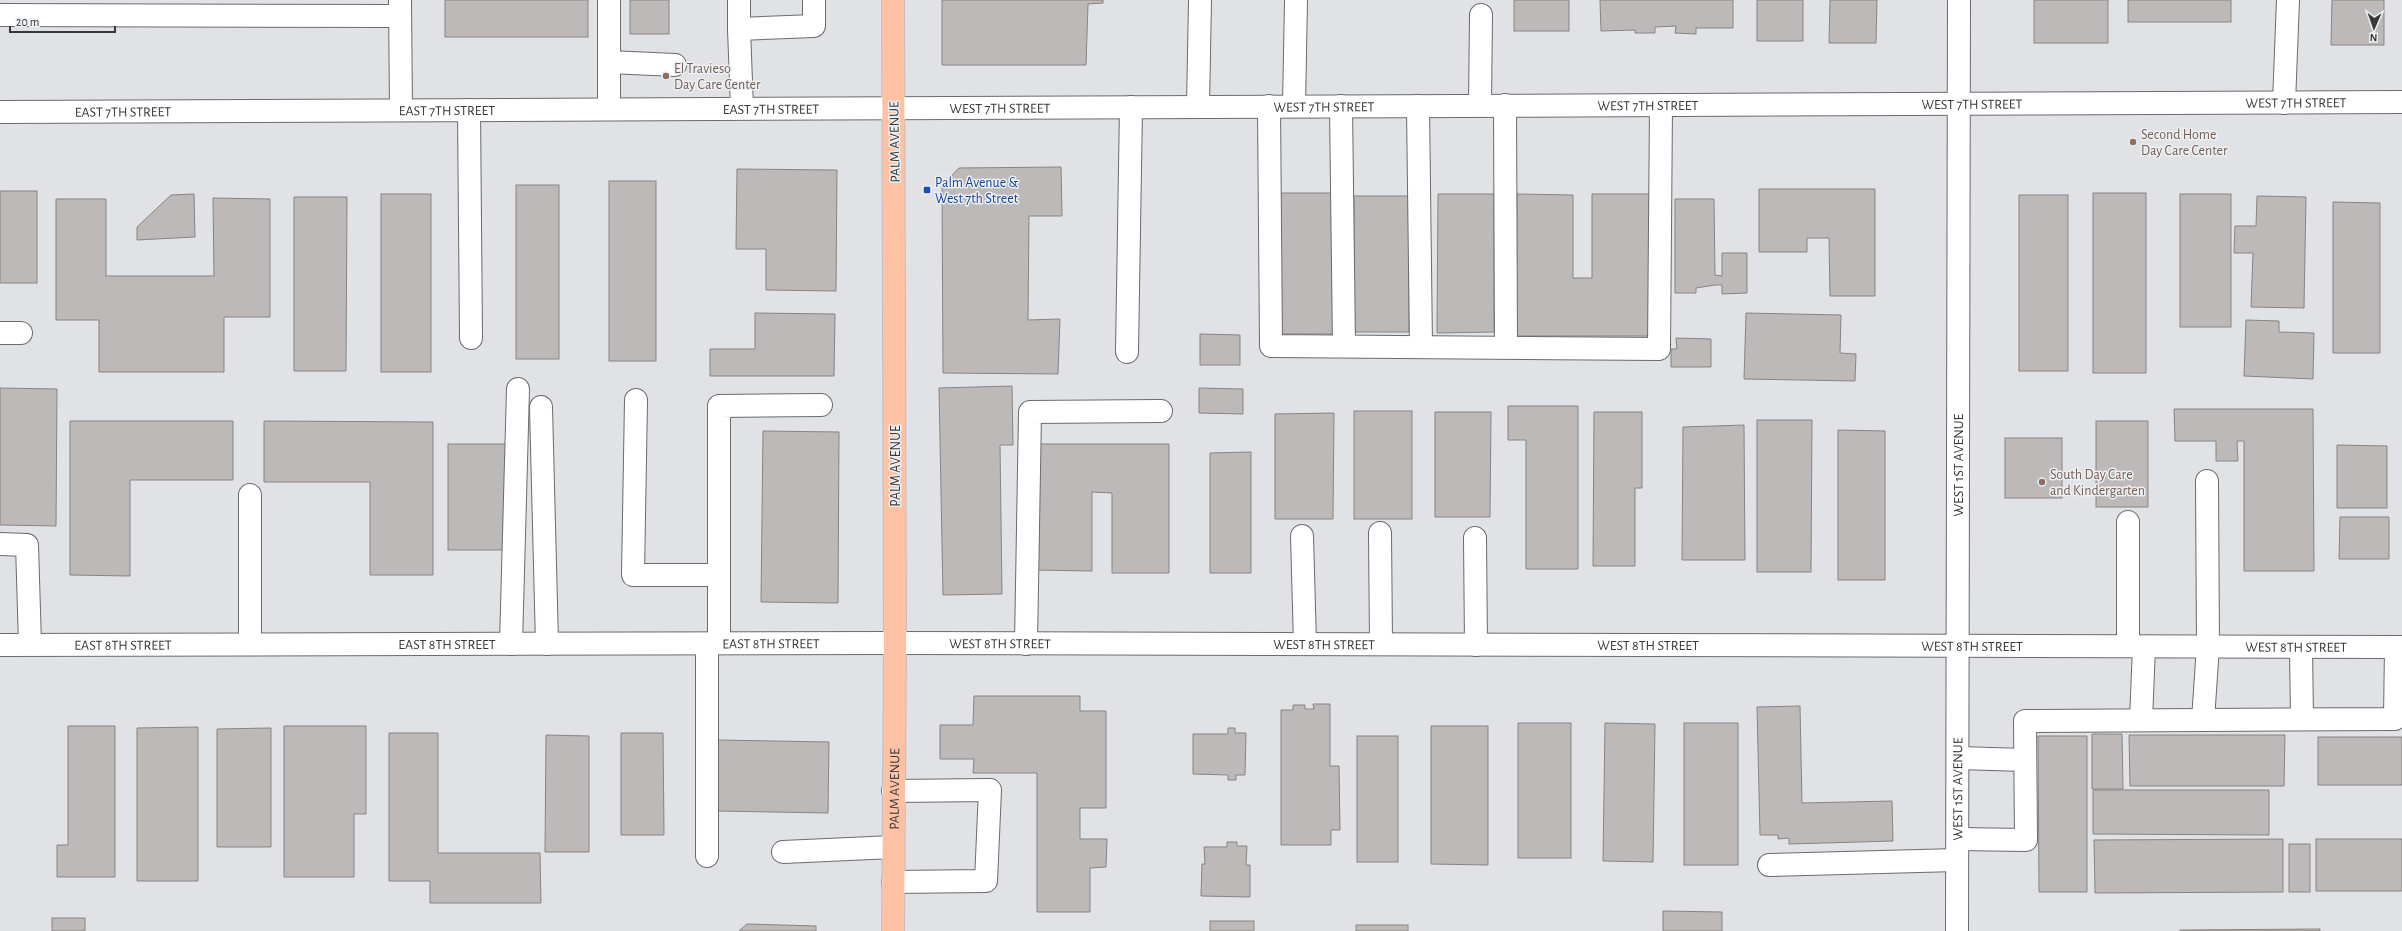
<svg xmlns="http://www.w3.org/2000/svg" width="2402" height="931" viewBox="0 0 2402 931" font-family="'Alegreya Sans',sans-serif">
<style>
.building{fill:#bdb9b8;stroke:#888483}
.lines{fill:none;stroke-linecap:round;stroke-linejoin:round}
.minor-casing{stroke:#696b6e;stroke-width:24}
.major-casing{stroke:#bfbfc0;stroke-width:24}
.minor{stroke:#fff;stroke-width:22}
.major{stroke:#fec1a3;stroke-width:22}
.education-dot{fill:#8d6e63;stroke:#edf0f3;stroke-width:1.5}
.transit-dot{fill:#1a4fb4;stroke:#edf0f3;stroke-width:1.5}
.labels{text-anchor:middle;stroke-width:3;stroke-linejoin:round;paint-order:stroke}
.education-label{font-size:14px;fill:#785e54;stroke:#edf0f3;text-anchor:start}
.street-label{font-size:14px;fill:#373839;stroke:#edf0f3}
.transit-label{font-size:14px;fill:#164399;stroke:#edf0f3;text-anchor:start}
</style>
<rect width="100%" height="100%" fill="#e0e2e6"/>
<g class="building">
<rect x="445" y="0" width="143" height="37"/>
<rect x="630" y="0" width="39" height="34"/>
<polygon points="942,0 1103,0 1103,3 1088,4 1086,65 942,65"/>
<rect x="1514" y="0" width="55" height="31"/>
<polygon points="1600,0 1733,0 1733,28 1696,28 1696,34 1675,33 1676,26 1655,27 1655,33 1635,33 1635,30 1601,31"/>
<rect x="1757" y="0" width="46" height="41"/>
<polygon points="1830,0 1877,0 1876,43 1829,43"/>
<rect x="2034" y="0" width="74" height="43"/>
<rect x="2128" y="0" width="103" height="22"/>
<polygon points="2332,0 2384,0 2384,45 2331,45"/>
<polygon points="1061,167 1062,216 1029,216 1028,320 1060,319 1058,374 943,373 942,186 959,168"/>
<polygon points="737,169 837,170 836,291 766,290 766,249 736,249"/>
<rect x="609" y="181" width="47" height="180"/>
<rect x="516" y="185" width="43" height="174"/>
<polygon points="1759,189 1875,189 1875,296 1830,296 1829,238 1807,238 1807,252 1759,252"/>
<rect x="0" y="191" width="37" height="92"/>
<rect x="1278" y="193" width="56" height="141"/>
<rect x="2093" y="193" width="53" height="180"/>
<polygon points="194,194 195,237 137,240 137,227 171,195"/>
<rect x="381" y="194" width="50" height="178"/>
<polygon points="1438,194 1494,194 1494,332 1437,333"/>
<polygon points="1517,194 1573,195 1573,278 1592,278 1592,194 1651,194 1651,336 1516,336"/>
<rect x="2180" y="194" width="51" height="133"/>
<rect x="2019" y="195" width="49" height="176"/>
<rect x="1354" y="196" width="55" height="136"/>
<polygon points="2257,196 2306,197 2304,308 2251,307 2253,253 2234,253 2235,226 2256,226"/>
<polygon points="294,197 347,197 346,371 294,371"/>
<polygon points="213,198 270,199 270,317 224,317 224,372 99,372 99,320 56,320 56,199 106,199 106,276 214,276"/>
<polygon points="1675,199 1714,199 1715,275 1722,276 1722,253 1747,253 1747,293 1722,294 1722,285 1715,285 1696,288 1696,293 1675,293"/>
<polygon points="2333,202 2380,203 2380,353 2333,353"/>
<polygon points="755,313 835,314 834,376 710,376 710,349 755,349"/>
<polygon points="1746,313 1841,315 1840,353 1856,354 1855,381 1744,379"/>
<polygon points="2246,320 2279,321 2279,332 2314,333 2313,379 2244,376"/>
<polygon points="1200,334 1240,335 1240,365 1200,365"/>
<polygon points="1676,338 1711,339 1711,367 1671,367 1671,349 1677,349"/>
<polygon points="1012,386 1013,445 1000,445 1002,594 943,595 939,388"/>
<polygon points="0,388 57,389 56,526 0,525"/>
<polygon points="1199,388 1243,389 1243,414 1199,413"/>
<polygon points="1508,406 1578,406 1578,569 1526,569 1526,440 1508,440"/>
<polygon points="2174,409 2313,409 2314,571 2244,571 2244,441 2237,441 2238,461 2216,461 2216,441 2175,441"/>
<rect x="1354" y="411" width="58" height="108"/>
<polygon points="1435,412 1491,412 1490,517 1435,517"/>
<polygon points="1594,412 1642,412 1642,488 1635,488 1635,566 1593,566"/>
<polygon points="1334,413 1333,519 1275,519 1275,414"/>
<polygon points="1757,420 1812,420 1811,572 1757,572"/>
<polygon points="70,421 233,421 233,480 130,480 130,576 70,575"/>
<polygon points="264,421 433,422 433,575 370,575 370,482 264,482"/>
<rect x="2096" y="421" width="52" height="86"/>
<polygon points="1744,425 1745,560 1682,560 1683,427"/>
<polygon points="1838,430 1885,431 1885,580 1838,580"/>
<polygon points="763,431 839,432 838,603 761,602"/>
<rect x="2005" y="438" width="57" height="60"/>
<rect x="448" y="444" width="62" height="106"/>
<polygon points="1033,444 1169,444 1169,573 1112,573 1112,493 1092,492 1092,571 1033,570"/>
<polygon points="2337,445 2387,446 2387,508 2337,508"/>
<polygon points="1251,452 1251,573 1210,573 1210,453"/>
<polygon points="2340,517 2389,517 2389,559 2339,559"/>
<polygon points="974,696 1080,696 1080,711 1106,711 1106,808 1080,808 1080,839 1107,839 1106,867 1090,868 1090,912 1037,912 1037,773 973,773 974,759 940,759 940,725 973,725"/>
<polygon points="1313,704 1330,704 1330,766 1339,766 1340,830 1331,830 1331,845 1281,845 1281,710 1293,710 1293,705 1305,705 1305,709 1314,709"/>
<polygon points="1800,706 1802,803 1892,801 1893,841 1789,844 1789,838 1778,839 1778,835 1760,835 1757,707"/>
<rect x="1518" y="723" width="53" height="135"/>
<polygon points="1605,723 1655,724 1653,862 1603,861"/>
<rect x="1684" y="723" width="54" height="142"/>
<polygon points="68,726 115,726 115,877 57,877 57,845 68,845"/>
<polygon points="284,726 366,726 366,814 354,814 354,877 284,877"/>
<polygon points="1431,726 1488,726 1488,865 1431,864"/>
<polygon points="198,727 198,881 137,881 137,728"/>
<polygon points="271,728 271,847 217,847 217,729"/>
<polygon points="1228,728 1235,728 1235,733 1246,733 1245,775 1236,775 1236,780 1228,780 1228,775 1193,774 1193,734 1228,734"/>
<polygon points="389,733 438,733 438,853 540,853 541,903 430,903 430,881 389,881"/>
<polygon points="621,733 663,733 664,835 621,835"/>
<polygon points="2092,734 2122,734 2123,789 2092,789"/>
<polygon points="546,735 589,736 589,852 545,852"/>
<polygon points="2129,735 2285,735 2284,786 2130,786"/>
<rect x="1357" y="736" width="41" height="126"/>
<polygon points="2038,736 2087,736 2087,892 2039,892"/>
<rect x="2318" y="737" width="84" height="48"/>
<polygon points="718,740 829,742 828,813 716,811"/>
<polygon points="2093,790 2269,790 2269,835 2093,834"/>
<polygon points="2283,839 2283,892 2095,893 2094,840"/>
<rect x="2316" y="839" width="86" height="52"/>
<polygon points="1227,842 1237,842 1237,846 1247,846 1246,865 1250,865 1250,897 1201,896 1202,864 1205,864 1204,847 1227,847"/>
<rect x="2289" y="844" width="21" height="48"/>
<polygon points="1663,911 1722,912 1722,931 1663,931"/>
<rect x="52" y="918" width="33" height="13"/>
<rect x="1210" y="921" width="44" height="10"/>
<polygon points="747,924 816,926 816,931 739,931"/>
<rect x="1356" y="925" width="52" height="6"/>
<polygon points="2320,929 2320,931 2180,931 2180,930"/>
</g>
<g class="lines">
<g class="minor-casing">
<g id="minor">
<polyline points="400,0 401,110"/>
<polyline points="739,0 739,29 814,26 814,0"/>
<polyline points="0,15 400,16"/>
<polyline points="739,29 742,108"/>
<polyline points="609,62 675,65"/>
<polyline points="2284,103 2288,0"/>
<polyline points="1480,105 1481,15"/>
<polyline points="1505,105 1506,347"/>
<polyline points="1198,106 1200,0"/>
<polyline points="1269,106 1271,346 1659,349 1661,105"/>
<polyline points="1294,106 1296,0"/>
<polyline points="1341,106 1344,346"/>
<polyline points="1418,106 1421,347"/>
<polyline points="609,109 609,0"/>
<polyline points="469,110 471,338"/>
<path id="s1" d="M0 112 2402 102"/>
<polyline points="0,333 21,333"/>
<polyline points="1127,352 1131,107"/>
<polyline points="636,400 633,575 719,575"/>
<polyline points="541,407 547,644"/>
<polyline points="250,495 250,644"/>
<polyline points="1380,533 1381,644"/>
<polyline points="1302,536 1305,644"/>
<polyline points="1475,538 1476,645"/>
<polyline points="0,544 27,545 30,644"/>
<polyline points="719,643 719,406 821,405"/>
<polyline points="511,644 518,389"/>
<polyline points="1026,644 1030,412 1161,411"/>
<path id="s2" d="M0 645 895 643 2402 647"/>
<polyline points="2128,646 2128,522"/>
<polyline points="2301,647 2302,719"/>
<polyline points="2141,720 2144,647"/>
<polyline points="2203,720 2208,646 2207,481"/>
<polyline points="1958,758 2025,760"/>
<polyline points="1958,839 2026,840 2025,721 2395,719 2396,647"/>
<polyline points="783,852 893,847"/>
<polyline points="707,856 707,644"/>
<polyline points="1769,865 1957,860"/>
<polyline points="893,882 986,881 990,790 893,791"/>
<path id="s3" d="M1957 931 1959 0"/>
</g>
</g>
<g class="major-casing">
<g id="major">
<path id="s4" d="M893 931 895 643 893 0"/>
</g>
</g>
<use href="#minor" class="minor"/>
<use href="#major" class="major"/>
</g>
<g class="education-dot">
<circle cx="666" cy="76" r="4"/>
<circle cx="2133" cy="142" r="4"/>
<circle cx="2042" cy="482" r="4"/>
</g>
<rect class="transit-dot" x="923" y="186" width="8" height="8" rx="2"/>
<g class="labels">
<g class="education-label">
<text x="674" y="73">El Travieso<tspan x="674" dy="16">Day Care Center</tspan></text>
<text x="2141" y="139">Second Home<tspan x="2141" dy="16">Day Care Center</tspan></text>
<text x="2050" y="479">South Day Care<tspan x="2050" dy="16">and Kindergarten</tspan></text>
</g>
<g class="street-label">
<text dy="5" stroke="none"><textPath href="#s1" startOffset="1972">WEST 7TH STREET</textPath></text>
<text dy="5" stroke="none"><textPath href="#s1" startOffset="2296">WEST 7TH STREET</textPath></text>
<text dy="5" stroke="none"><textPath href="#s1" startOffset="1648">WEST 7TH STREET</textPath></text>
<text dy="5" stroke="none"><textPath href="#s1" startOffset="1324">WEST 7TH STREET</textPath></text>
<text dy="5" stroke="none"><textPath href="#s1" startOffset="1000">WEST 7TH STREET</textPath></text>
<text dy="5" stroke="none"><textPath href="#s1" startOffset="771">EAST 7TH STREET</textPath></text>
<text dy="5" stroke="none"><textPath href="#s1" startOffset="447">EAST 7TH STREET</textPath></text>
<text dy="5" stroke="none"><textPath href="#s1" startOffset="123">EAST 7TH STREET</textPath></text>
<text transform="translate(894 142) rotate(-91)" y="5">PALM AVENUE</text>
<text transform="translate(895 466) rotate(-90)" y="5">PALM AVENUE</text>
<text dy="5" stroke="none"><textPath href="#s3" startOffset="466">WEST 1ST AVENUE</textPath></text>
<text dy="5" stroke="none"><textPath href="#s2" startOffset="771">EAST 8TH STREET</textPath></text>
<text dy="5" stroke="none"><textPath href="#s2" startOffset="123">EAST 8TH STREET</textPath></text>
<text dy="5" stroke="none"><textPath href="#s2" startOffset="447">EAST 8TH STREET</textPath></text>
<text dy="5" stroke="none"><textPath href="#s2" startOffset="1000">WEST 8TH STREET</textPath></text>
<text dy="5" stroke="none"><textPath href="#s2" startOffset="1324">WEST 8TH STREET</textPath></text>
<text dy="5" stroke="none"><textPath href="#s2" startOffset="1648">WEST 8TH STREET</textPath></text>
<text dy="5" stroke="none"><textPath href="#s2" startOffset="1972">WEST 8TH STREET</textPath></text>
<text dy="5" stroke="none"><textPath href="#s2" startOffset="2296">WEST 8TH STREET</textPath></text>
<text dy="5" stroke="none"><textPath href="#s4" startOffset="142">PALM AVENUE</textPath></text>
<text dy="5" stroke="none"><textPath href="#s3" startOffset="142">WEST 1ST AVENUE</textPath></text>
</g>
<g class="transit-label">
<text x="935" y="187">Palm Avenue &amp;<tspan x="935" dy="16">West 7th Street</tspan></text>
</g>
</g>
<g transform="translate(2374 28) rotate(182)" stroke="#edf0f3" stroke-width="3" paint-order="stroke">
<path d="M0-3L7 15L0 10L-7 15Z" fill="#373839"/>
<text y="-6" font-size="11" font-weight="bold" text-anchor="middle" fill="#373839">N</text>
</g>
<path d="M10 26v6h105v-6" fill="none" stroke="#373839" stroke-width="2"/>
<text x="16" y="26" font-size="12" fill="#373839" stroke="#edf0f3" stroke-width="3" paint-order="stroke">20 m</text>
</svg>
